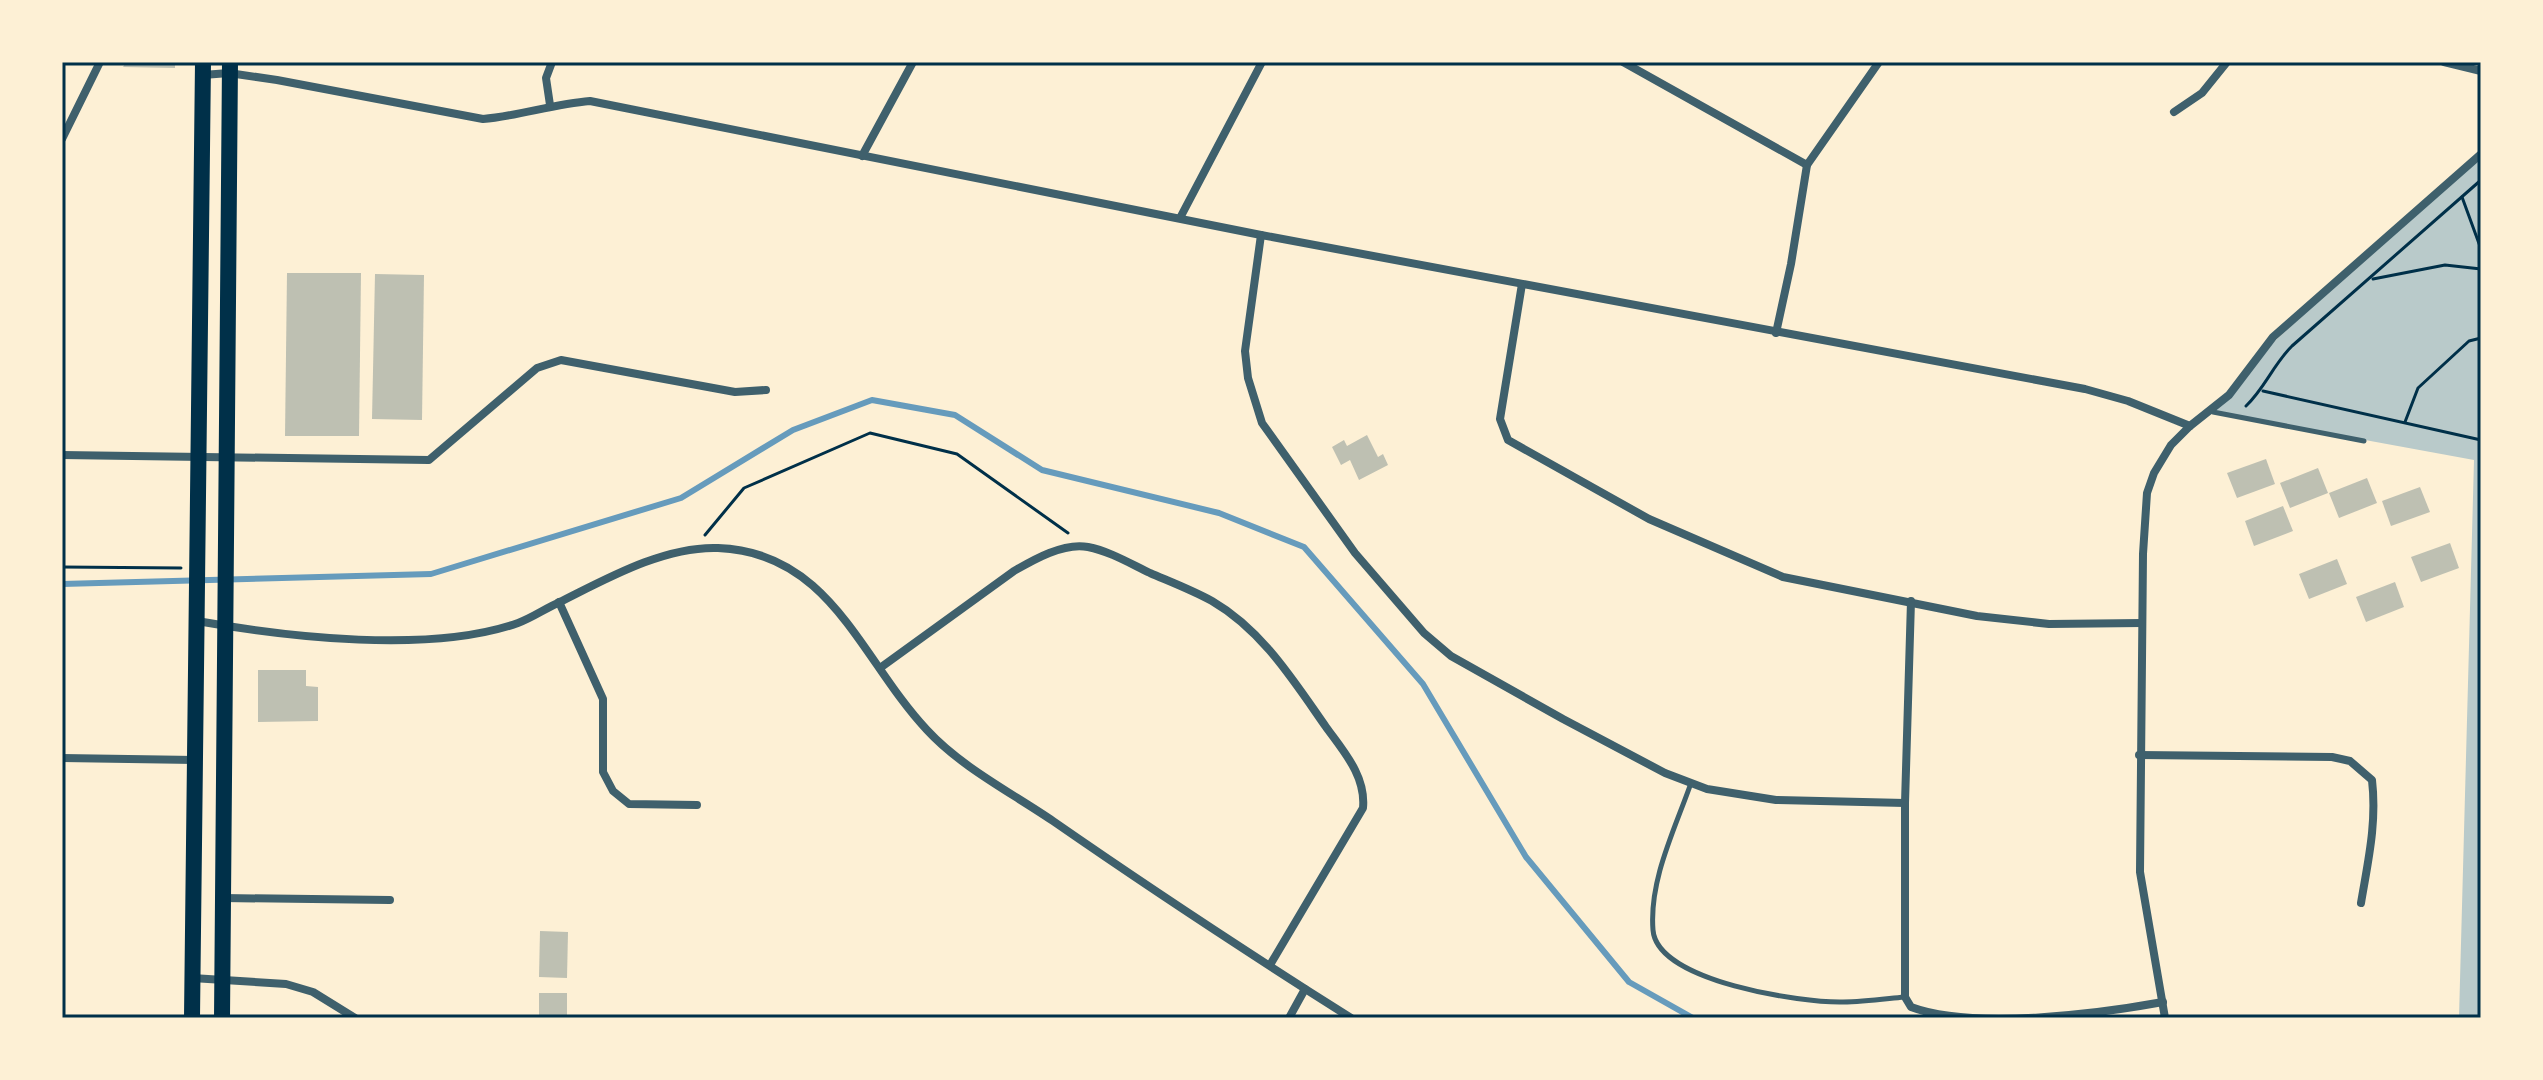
<svg xmlns="http://www.w3.org/2000/svg" width="2543" height="1080" viewBox="0 0 2543 1080" font-family="'DejaVu Sans',sans-serif">
<style>
.green{fill:#b9caca}
.lines{fill:none;stroke-linecap:round;stroke-linejoin:round}
.stream{stroke:#669bbc;stroke-width:6}
.building{fill:#bec0b2}
.path{stroke:#003049;stroke-width:3}
.service{stroke:#3f606c;stroke-width:5}
.minor{stroke:#3f606c;stroke-width:8}
.primary{stroke:#003049;stroke-width:16}
.neatline{fill:none;stroke:#003049;stroke-width:3}
</style>
<rect width="100%" height="100%" fill="#fdf0d5"/>
<polygon class="green" points="2481,152 2481,1018 2459,1018 2474,460 2213,412 2265,350"/>
<g class="lines">
<polyline class="stream" points="62,584 431,574 681,498 793,430 872,400 955,415 1042,470 1219,513 1304,547 1423,684 1526,857 1629,982 1693,1018"/>
</g>
<g class="building">
<polygon points="126,62 175,62 175,68 123,67"/>
<polygon points="287,273 361,273 359,436 285,436"/>
<polygon points="375,274 424,275 422,420 372,419"/>
<polygon points="1367,435 1378,457 1383,454 1388,465 1359,480 1350,460 1341,465 1332,447 1344,440 1347,446"/>
<polygon points="2266,459 2275,484 2237,498 2227,473"/>
<polygon points="2318,468 2328,493 2290,508 2280,483"/>
<polygon points="2367,478 2377,503 2339,518 2329,493"/>
<polygon points="2420,487 2430,512 2391,526 2382,501"/>
<polygon points="2283,506 2293,531 2254,546 2245,521"/>
<polygon points="2450,543 2459,568 2421,582 2411,557"/>
<polygon points="2337,559 2347,584 2309,599 2299,574"/>
<polygon points="2395,582 2404,607 2366,622 2356,597"/>
<polygon points="258,670 306,670 306,686 318,687 318,721 258,722"/>
<polygon points="540,931 568,932 567,978 539,977"/>
<rect x="539" y="993" width="28" height="25"/>
</g>
<g class="lines">
<g class="path">
<polyline points="2462,197 2481,249"/>
<polyline points="2373,279 2445,265 2481,269"/>
<polyline points="2263,391 2481,440"/>
<path d="M2246 406C2265 388 2273 365 2292 346L2481 180"/>
<polyline points="2405,422 2418,388 2469,341 2481,338"/>
<polyline points="705,535 744,488 870,433 957,454 1068,533"/>
<polyline points="62,567 181,568"/>
</g>
<g class="service">
<polyline points="2213,412 2364,441"/>
<path d="M1691 783C1675 829 1649 880 1653 930 1657 982 1803 1003 1843 1002 1864 1002 1884 999 1904 997"/>
</g>
<g class="minor">
<polyline points="1623,62 1807,165"/>
<polyline points="2444,62 2481,71"/>
<path d="M203 75 229 73 277 80 483 119C519 116 553 104 590 101L1261 235 2085 389 2128 401 2190 426"/>
<polyline points="550,105 546,78 552,62"/>
<polyline points="2174,112 2202,93 2227,62"/>
<polyline points="62,139 100,62"/>
<polyline points="862,156 913,62"/>
<polyline points="1180,218 1262,62"/>
<polyline points="1261,235 1245,351 1248,378 1262,423 1355,553 1424,633 1451,656 1563,719 1665,773 1707,789 1776,800 1905,803"/>
<polyline points="1522,284 1500,419 1508,440 1649,519 1783,577 1977,616 2049,624 2142,623"/>
<polyline points="1776,333 1791,264 1807,165 1879,62"/>
<polyline points="62,455 429,460 537,368 561,360 735,392 766,390"/>
<path d="M1911 601 1905 803V997L1911 1007C1973 1030 2097 1014 2163 1002"/>
<polyline points="559,602 603,699 603,772 613,791 629,804 697,805"/>
<path d="M197 621C288 637 430 654 518 623 532 618 546 608 560 602 606 579 664 546 718 548 831 552 861 660 927 730 961 767 1012 793 1053 821 1151 889 1250 954 1351 1018"/>
<path d="M880 668 1014 571C1033 560 1064 542 1088 547 1109 551 1131 564 1150 573 1171 582 1192 590 1212 601 1262 630 1293 680 1326 727 1344 752 1366 776 1363 808L1270 965"/>
<path d="M2139 755 2332 757 2350 761 2372 780C2377 823 2368 861 2361 903"/>
<polyline points="62,758 195,760"/>
<polyline points="223,898 390,900"/>
<polyline points="192,978 286,984 313,992 355,1018"/>
<polyline points="1289,1018 1305,989"/>
<polyline points="2165,1018 2140,872 2143,554 2147,493 2154,473 2171,445 2190,426 2229,395 2273,337 2481,154"/>
</g>
<g class="primary">
<polyline points="192,1018 203,62"/>
<polyline points="222,1018 230,62"/>
</g>
</g>
<rect width="2543" height="1080" fill="none" stroke="#fdf0d5" stroke-width="128"/>
<rect x="64" y="64" width="2415" height="952" class="neatline"/>
</svg>
